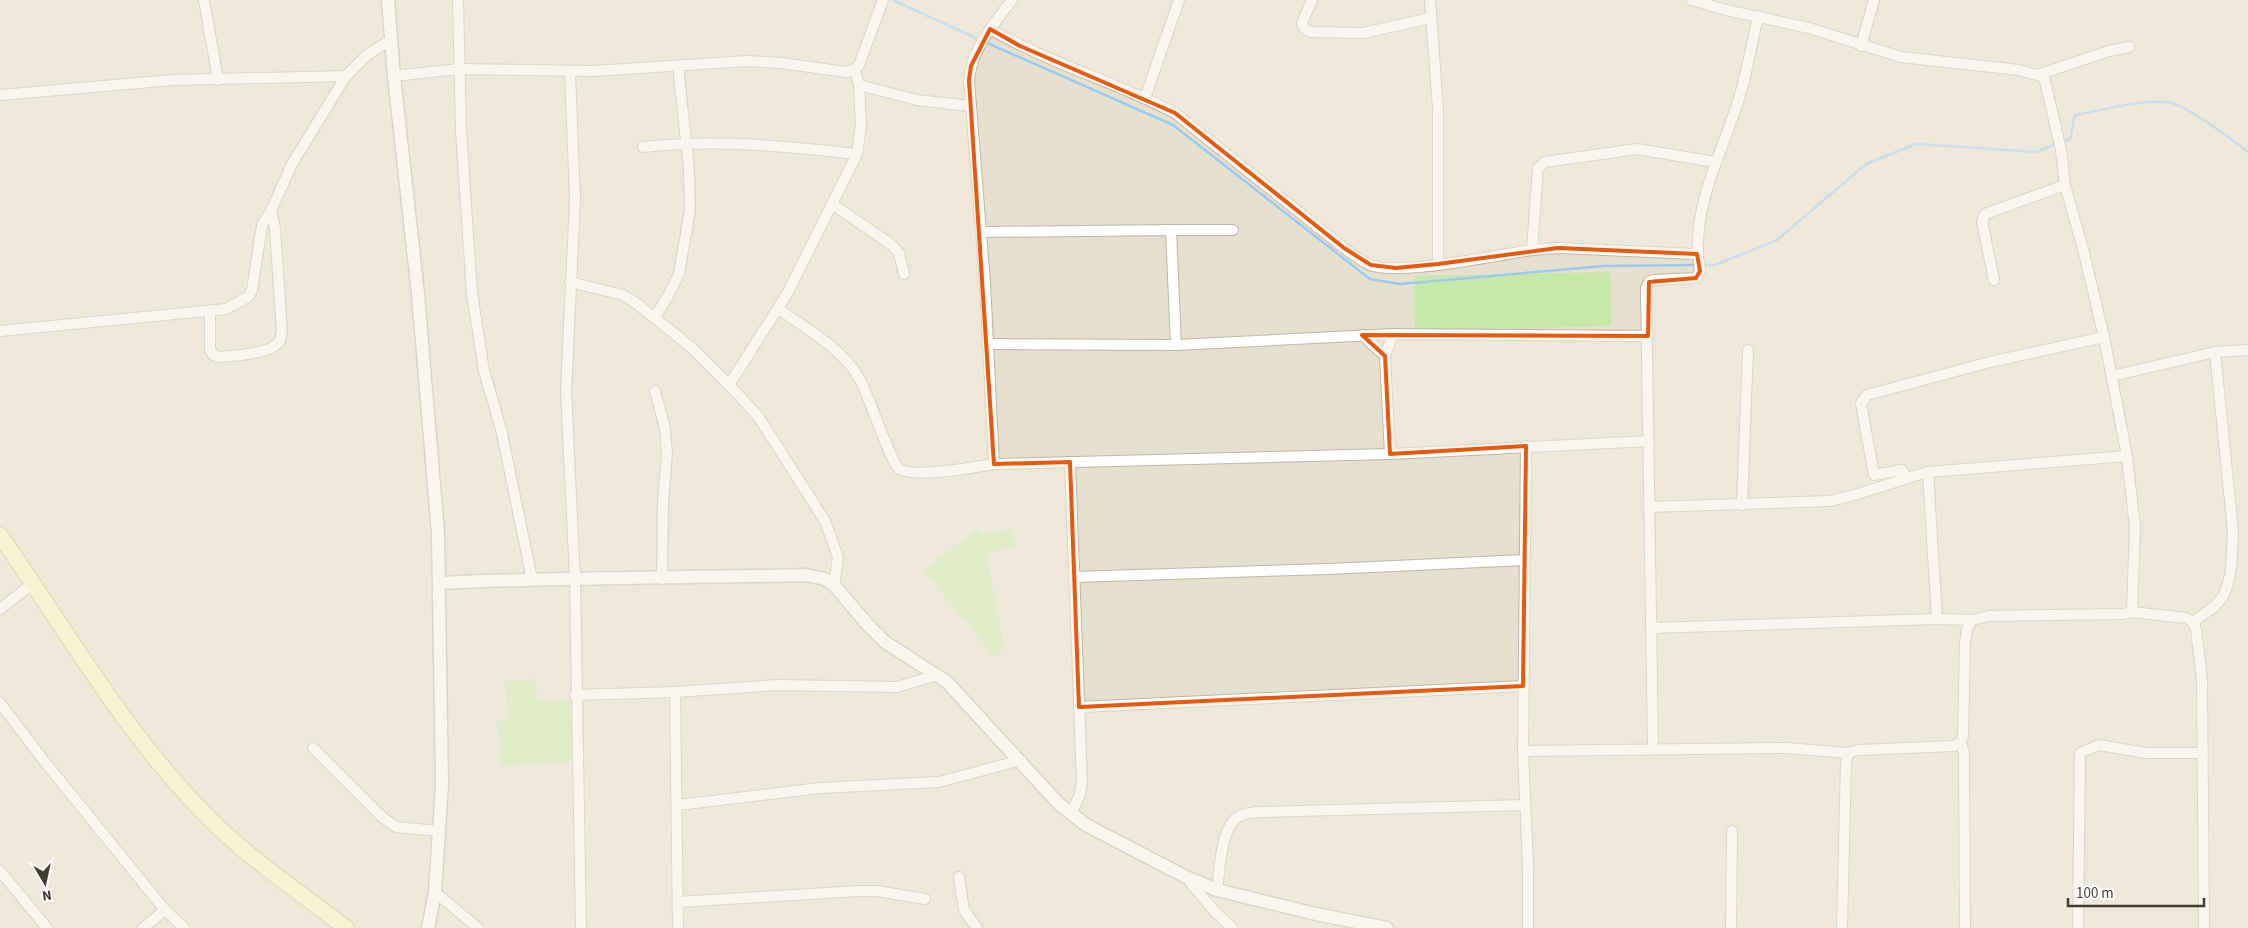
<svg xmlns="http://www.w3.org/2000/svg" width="2248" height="928" viewBox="0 0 2248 928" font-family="'Source Sans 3',sans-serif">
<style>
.residential{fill:#e6e0cf}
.green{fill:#c7e9a7}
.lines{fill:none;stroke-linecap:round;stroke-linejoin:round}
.stream{stroke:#99c8f3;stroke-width:2.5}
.minor-casing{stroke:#bdb6a4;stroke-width:12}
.tertiary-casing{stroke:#bdb6a4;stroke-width:15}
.secondary-casing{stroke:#d4c68e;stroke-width:18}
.minor{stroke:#fff;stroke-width:10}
.tertiary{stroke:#fff;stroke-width:12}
.secondary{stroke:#fff3be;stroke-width:15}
.marked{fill:none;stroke:#e8590c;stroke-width:4;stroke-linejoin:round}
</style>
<rect width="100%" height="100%" fill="#f2eee1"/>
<rect class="residential" x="0" y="0" width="2248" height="928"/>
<g class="green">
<polygon points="1610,272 1611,326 1415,331 1414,276"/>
<polygon points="1012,528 1016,547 987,554 1004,648 995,657 924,571 977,529 981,535"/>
<polygon points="536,679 538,702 570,700 575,761 501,767 497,721 508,720 505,681"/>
</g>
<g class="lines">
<g class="stream">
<polyline points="893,0 980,40"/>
<polyline points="985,42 1173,125 1370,279 1400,284 1604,266 1698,265"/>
<path d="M2062 142 2070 139 2075 115C2103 110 2138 100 2167 102 2184 103 2233 140 2248 152"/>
<polyline points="1703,265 1715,265 1777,240 1866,164 1916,144 2036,152 2057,144"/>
</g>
<g class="minor-casing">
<g id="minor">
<polyline points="204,0 218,80"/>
<polyline points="458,0 461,130 472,293 484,371 501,429 532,579"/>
<polyline points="1312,0 1302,23 1304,28 1310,32 1363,33 1431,18"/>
<polyline points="1430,0 1438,109 1438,264"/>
<polyline points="1692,0 1726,10 1809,28 1901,57 2019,70 2044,77 2061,150 2065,185 2083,249 2104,337 2127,456 2135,527 2132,612 2123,614 1989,616 1972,620 1967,629 1965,642 1963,736 1961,742 1954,746 1858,750 1848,753 1846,762 1842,928"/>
<path d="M990 29C1049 63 1115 82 1175 113L1344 248C1352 254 1361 261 1370 265 1401 276 1496 255 1532 250"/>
<polyline points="1861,46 1874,0"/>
<polyline points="570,71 575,200 566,391 575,579 581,928"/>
<polyline points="2040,74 2109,51 2129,47"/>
<polyline points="394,76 459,69 594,71 747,61 781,63 846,72 855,70 859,65 883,0"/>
<polyline points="859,85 917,100 970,106"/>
<polyline points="0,95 173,80 346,76 368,54 391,40"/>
<polyline points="1145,98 1179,0"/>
<path d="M643 147C715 139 785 146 857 154"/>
<polyline points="832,204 892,245 899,253 904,274"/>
<polyline points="1171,230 1233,230"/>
<polyline points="981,232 1171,230 1176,345"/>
<polyline points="1697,254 1558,248 1532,250 1538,168 1545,162 1637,149 1715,162"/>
<polyline points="1994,280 1982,221 1985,214 2065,185"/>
<polyline points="570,282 623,295 636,303 691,347 729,385 758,416 825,521 838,557 834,585"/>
<path d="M779 309C806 329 842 348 859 378 869 395 890 461 899 469 912 478 977 467 994 464L1390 454 1649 441"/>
<path d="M210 312V349L213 355 219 357C233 356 270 354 279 342 281 340 281 334 282 331L275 228 271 211 292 164 346 76"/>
<polyline points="655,317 668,296 679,274 690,210 689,169 678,66"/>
<polyline points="0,331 226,309 248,297 252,290 262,225 271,211"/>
<polyline points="1362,335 1385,356"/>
<polyline points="987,344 1176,345 1393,334 1648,336"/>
<polyline points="2112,376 2215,352 2248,350"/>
<polyline points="729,385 787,294 857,154 861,125 859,85 855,70"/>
<polyline points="655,391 665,428 667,454 663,501 662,579"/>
<polyline points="1390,454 1385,356 1393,334"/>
<polyline points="1070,462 1082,782 1080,794 1071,814"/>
<path d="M994 464 985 283 969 80C972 48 993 25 1012 0"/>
<polyline points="1928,472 1937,619"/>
<polyline points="1906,478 1902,470 1874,475 1861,403 1867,395 1990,362 2104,337"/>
<polyline points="1742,505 1748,350"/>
<path d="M1649 507 1830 501C1864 494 1895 481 1928 472L2127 456"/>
<polyline points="1074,577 1329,569 1524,560"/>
<polyline points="0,609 33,583"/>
<polyline points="2132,612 2186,618 2193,622 2196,629 2202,680 2204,928"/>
<path d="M2193 622C2203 614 2216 608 2223 596 2233 578 2232 551 2233 531L2215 352"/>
<polyline points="1651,628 1937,619 1972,620"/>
<polyline points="675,692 678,928"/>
<polyline points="575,695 675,692 777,685 897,687 937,675"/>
<polyline points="0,703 45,762 165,910 184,928"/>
<polyline points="1079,707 1523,686"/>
<polyline points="1961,742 1964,754 1965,928"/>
<polyline points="313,748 382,817 396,827 439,831"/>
<path d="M1653 748 1646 288 1649 282 1654 280 1696 278 1700 271C1689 208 1723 153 1740 95 1748 69 1752 42 1758 16"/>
<polyline points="1523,751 1526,446"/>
<polyline points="678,805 820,788 939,782 1021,760"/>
<polyline points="0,871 47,928"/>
<polyline points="959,877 964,910 977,928"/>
<polyline points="1186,877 1215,912 1232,928"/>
<path d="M1217 890C1220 869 1220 823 1242 815 1247 813 1253 813 1258 812L1525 805"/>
<polyline points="435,892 478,928"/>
<polyline points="678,902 859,891 877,891 925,899"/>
<polyline points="143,928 165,910"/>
<polyline points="1528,928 1528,868 1523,751 1786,748 1848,753"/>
<polyline points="1731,928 1732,831"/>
<polyline points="2078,928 2080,753 2099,745 2146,753 2203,753"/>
</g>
</g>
<g class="tertiary-casing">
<g id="tertiary">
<polyline points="388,0 394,76 418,294 438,533 442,784 435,892 428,928"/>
<path d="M440 583C562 577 684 578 806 575L825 579 834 585 867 624 885 642 947 682 1058 803 1086 825 1186 877 1217 890 1316 914 1387 928"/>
</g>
</g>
<g class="secondary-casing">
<path id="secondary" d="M0 535C69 634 130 743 218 827 257 864 303 895 346 928"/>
</g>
<use href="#minor" class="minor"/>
<use href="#tertiary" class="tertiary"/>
<use href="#secondary" class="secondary"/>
</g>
<path d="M0 0H2248V928H0ZM990 29 1020 46 1175 113 1344 248 1371 265 1396 268 1438 264 1558 248 1697 254 1700 271 1696 278 1649 282 1648 336 1362 335 1385 356 1390 454 1526 446 1523 686 1079 707 1070 462 994 464 969 80 971 66Z" fill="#f2eee1" fill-opacity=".55" fill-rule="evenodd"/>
<path class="marked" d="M990 29 1020 46 1175 113 1344 248 1371 265 1396 268 1438 264 1558 248 1697 254 1700 271 1696 278 1649 282 1648 336 1362 335 1385 356 1390 454 1526 446 1523 686 1079 707 1070 462 994 464 969 80 971 66Z"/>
<g transform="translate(45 883) rotate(171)" stroke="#ffffff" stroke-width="4" paint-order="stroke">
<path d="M0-4L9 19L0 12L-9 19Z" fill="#433d32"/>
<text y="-8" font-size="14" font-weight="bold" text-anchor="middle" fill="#433d32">N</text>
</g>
<path d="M2068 898v8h136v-8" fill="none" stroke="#433d32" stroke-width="2.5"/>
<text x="2076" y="898" font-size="15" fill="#433d32" stroke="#ffffff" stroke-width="4" paint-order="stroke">100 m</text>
</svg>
